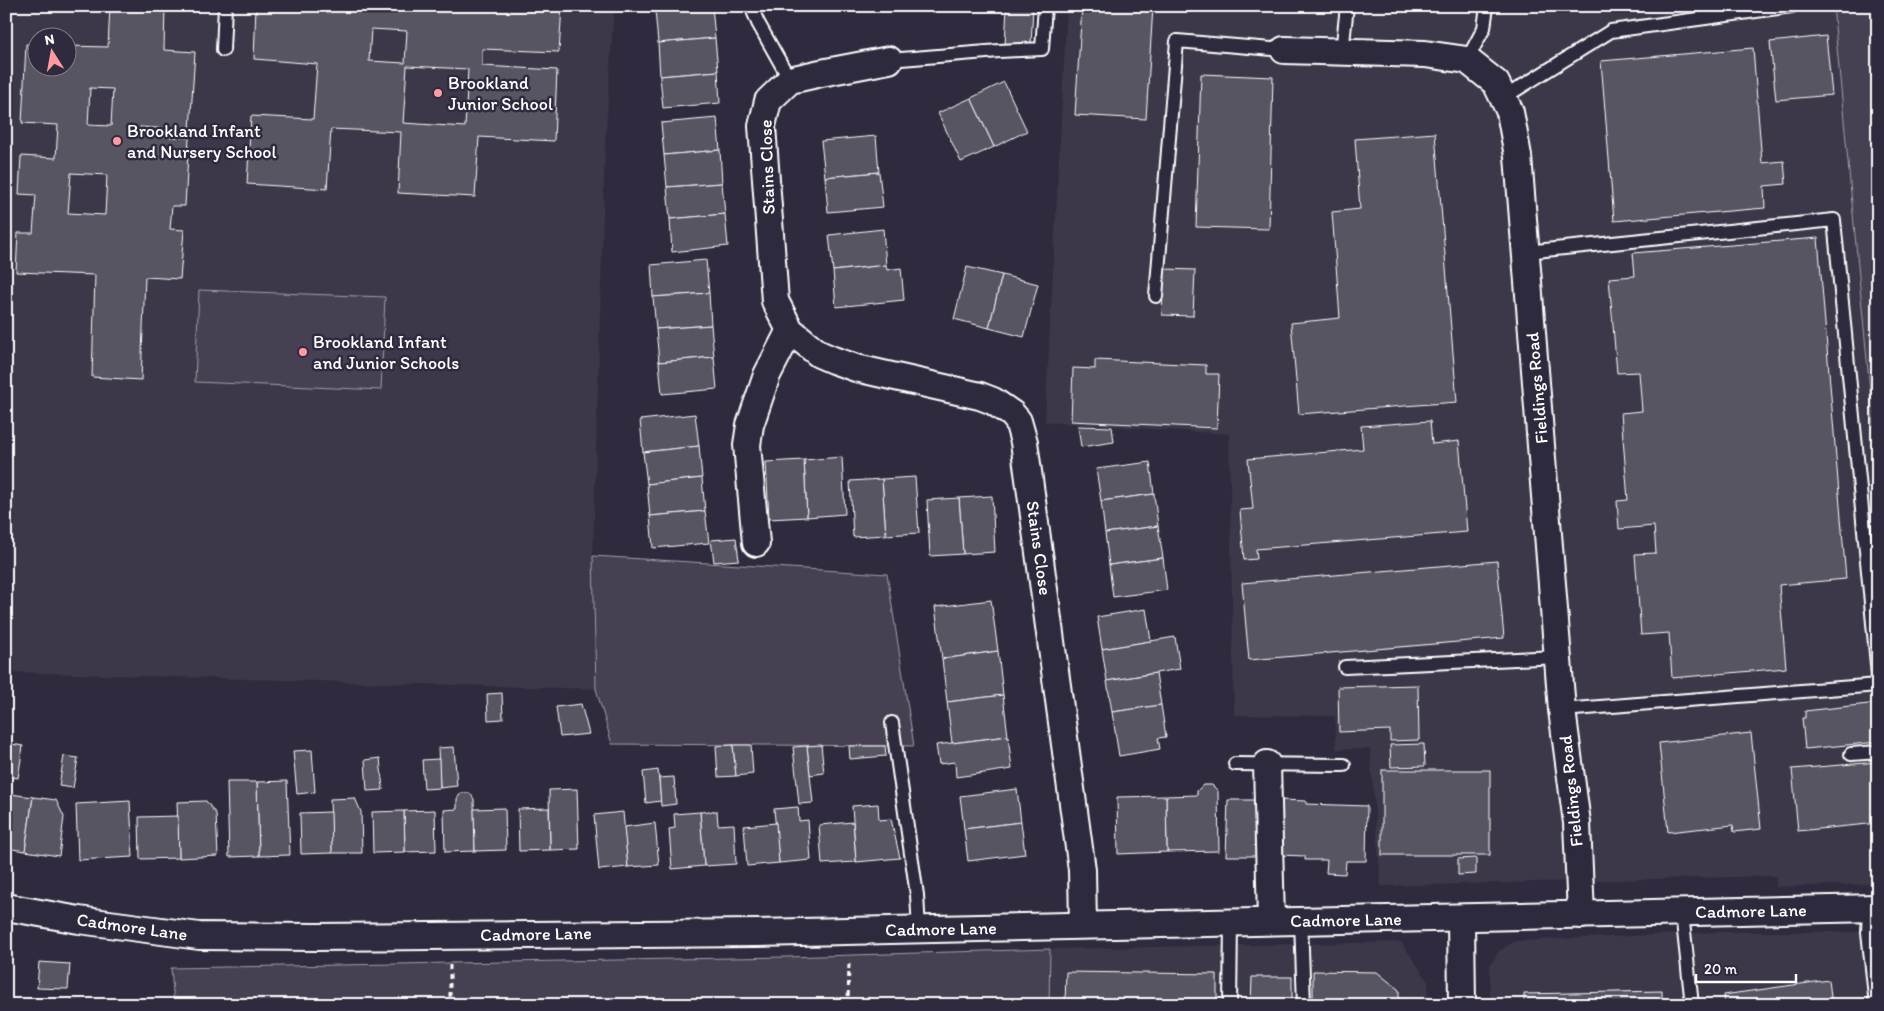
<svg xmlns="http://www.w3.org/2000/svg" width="1884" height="1011" viewBox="0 0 1884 1011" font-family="Itim,sans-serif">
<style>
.built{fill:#3c3749;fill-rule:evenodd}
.green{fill:#464152;stroke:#a2a0a8}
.building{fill:#595564;stroke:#fff;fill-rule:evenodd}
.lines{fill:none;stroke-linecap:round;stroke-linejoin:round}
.service-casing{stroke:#fff;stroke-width:16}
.minor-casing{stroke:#fff;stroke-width:30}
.path{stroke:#fff;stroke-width:3;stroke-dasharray:5 4;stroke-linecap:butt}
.service{stroke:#2f2a3d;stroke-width:12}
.minor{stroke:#2f2a3d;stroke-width:26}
.poi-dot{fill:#ff9aa2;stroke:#2f2a3d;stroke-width:2}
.labels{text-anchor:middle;stroke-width:5;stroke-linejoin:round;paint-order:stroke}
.poi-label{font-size:18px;fill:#fff;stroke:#2f2a3d;text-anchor:start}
.street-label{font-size:18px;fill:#fff;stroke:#2f2a3d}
</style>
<rect width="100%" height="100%" fill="#2f2a3d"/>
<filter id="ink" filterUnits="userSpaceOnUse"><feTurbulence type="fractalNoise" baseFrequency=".02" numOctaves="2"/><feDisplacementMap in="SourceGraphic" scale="10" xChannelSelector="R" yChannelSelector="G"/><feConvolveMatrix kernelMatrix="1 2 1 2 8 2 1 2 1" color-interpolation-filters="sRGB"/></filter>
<g filter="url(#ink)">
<g class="built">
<path d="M6 6H614L605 148 593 556 596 689 6 672ZM38 38H68V68H38Z"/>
<polygon points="1067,6 1833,6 1878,474 1878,884 1776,887 1776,876 1381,886 1370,749 1336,749 1335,716 1234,715 1229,434 1045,422"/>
<polygon points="1724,932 1878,932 1878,1005 1490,1005 1490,965 1499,951 1515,941"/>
<polygon points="1401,942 1428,981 1428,1005 1049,1005 1050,949"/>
</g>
<g class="green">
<polygon points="1833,6 1878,6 1878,474"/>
<polygon points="199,290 385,297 381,390 195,382"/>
<polygon points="593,556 887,574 914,746 612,744 596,689"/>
<polygon points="1050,949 1049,1005 174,1005 171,968 787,957"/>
</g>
<g class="building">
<path d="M110 6H165L164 50 195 52 190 130 140 127V135L189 138 185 206H172L170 229 184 230 180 279 145 277 141 380 92 377 95 275 16 272 18 233H33L36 195 19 194 21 156 56 158 58 125 22 123 26 44H38V68H68V46L108 47ZM90 88 113 89 111 126 88 125ZM71 173 107 175 105 215 68 213Z"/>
<path d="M256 6H562L559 52 482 49V66L557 70 554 141 479 137 475 197 398 193 401 132 331 129 327 189 247 184 251 116 313 119 317 64 254 59ZM371 29 407 31 405 63 369 61ZM407 66 468 69 465 127 403 123Z"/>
<polygon points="655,6 699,6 655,10"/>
<polygon points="699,6 712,6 715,38 658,43 655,10"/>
<polygon points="1007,6 1033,6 1031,46 1005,45"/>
<polygon points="1082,6 1153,6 1146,119 1075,115"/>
<polygon points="1826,36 1832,95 1776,100 1770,42"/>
<polygon points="715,38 718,71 660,76 658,43"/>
<polygon points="1753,48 1762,163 1784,161 1786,184 1764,186 1765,208 1614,221 1601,61"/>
<polygon points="718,71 720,103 663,108 660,76"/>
<polygon points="1201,74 1273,77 1269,229 1196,227"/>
<polygon points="1004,82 1027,131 994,147 971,98"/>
<polygon points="971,98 994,147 961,162 938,113"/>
<polygon points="717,118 720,150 664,155 661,123"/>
<polygon points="1435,133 1457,402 1299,414 1291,323 1340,318 1332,212 1360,209 1355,139"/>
<polygon points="876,136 879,172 825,177 821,141"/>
<polygon points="720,150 722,183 667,187 664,155"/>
<polygon points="879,172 883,207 828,212 825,177"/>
<polygon points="722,183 725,214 670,219 667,187"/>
<polygon points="725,214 728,246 672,252 670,219"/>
<polygon points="883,229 886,265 833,271 829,235"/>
<polygon points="1818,238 1846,579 1779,585 1786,668 1672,678 1669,633 1641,635 1635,554 1656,553 1654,526 1619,529 1617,501 1628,500 1621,413 1642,411 1639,372 1617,373 1609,278 1635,276 1633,253"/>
<polygon points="706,260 709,293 653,297 651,265"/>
<polygon points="886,265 887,270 901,268 904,300 836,307 833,271"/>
<polygon points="967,267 1002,275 989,328 954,319"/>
<polygon points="1164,269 1195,270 1193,316 1162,315"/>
<polygon points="1002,275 1038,284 1024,337 989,328"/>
<polygon points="709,293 711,325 656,329 653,297"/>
<polygon points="711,325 714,357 659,362 656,329"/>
<polygon points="714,357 717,389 662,394 659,362"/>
<polygon points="1095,360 1206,365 1206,374 1219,374 1217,428 1071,421 1073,368 1095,369"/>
<polygon points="695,414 699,446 643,452 640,420"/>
<polygon points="1430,421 1432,444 1459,441 1467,532 1256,549 1257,559 1244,560 1240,510 1253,509 1248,459 1363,449 1361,426"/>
<polygon points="1078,426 1112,427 1114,442 1081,447"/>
<polygon points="699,446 702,478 647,484 643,452"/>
<polygon points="842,457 845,514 807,517 804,460"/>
<polygon points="804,460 807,517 769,519 766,462"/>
<polygon points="1150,462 1154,494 1101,501 1096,469"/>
<polygon points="915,477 919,533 886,535 882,479"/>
<polygon points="702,478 705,511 650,516 647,484"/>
<polygon points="882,479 886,535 853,537 850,481"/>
<polygon points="1154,494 1158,526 1105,533 1101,501"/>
<polygon points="992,496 995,552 963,554 959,498"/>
<polygon points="959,498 963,554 930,556 927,500"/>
<polygon points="705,511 709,543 653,548 650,516"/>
<polygon points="1158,526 1163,558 1109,565 1105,533"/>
<polygon points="736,538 739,560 714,562 711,540"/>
<polygon points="1163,558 1167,590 1113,597 1109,565"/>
<polygon points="1497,561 1504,638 1249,660 1242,583"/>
<polygon points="991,600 998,651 942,659 935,607"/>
<polygon points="1146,609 1151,641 1102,649 1097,617"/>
<polygon points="1175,637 1180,669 1107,681 1102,649"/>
<polygon points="998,651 1003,695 947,702 942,659"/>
<polygon points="1156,673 1161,705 1112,712 1107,681"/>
<polygon points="1418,685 1419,740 1390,741 1390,730 1339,732 1338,687"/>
<polygon points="502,693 503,719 488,720 487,694"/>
<polygon points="1003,695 1008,736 952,743 947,702"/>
<polygon points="1878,703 1878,742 1805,749 1802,718 1805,718 1805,711"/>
<polygon points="581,704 589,734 560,737 556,707"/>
<polygon points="1161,705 1166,737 1158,738 1160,749 1119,756 1112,712"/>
<polygon points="1751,733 1761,829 1734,832 1733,825 1668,832 1659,743"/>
<polygon points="1008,736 1012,769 956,777 955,762 939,764 936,745"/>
<polygon points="6,743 23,746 18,778 6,776"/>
<polygon points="1424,744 1425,766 1391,767 1390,745"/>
<polygon points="733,745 736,776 718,777 716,746"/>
<polygon points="733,745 751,745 753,774 736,776"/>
<polygon points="821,745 824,773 810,775 807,746"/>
<polygon points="807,746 813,803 799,804 793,747"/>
<polygon points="849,746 885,746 886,756 850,759"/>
<polygon points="454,747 457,786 440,788 438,748"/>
<polygon points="312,750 315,792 297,794 293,751"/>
<polygon points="64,756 78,758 73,788 59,786"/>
<polygon points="380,758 383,790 367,791 365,760"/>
<polygon points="439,759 440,788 424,789 422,760"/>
<polygon points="1878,762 1878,823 1798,831 1792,769"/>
<polygon points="658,770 661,801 646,803 643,772"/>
<rect x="1382" y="770" width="108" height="85"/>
<polygon points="674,777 676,804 661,806 659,778"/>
<polygon points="287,781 290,855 259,856 257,782"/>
<polygon points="227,782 257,782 259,856 229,857"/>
<polygon points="1203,785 1212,785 1218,791 1219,851 1167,852 1166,796 1197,795 1197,791"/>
<polygon points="577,789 579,849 550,850 549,790"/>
<polygon points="1017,789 1021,822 964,829 960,796"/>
<polygon points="461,793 470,793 474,799 475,851 445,852 444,810 457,809 457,799"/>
<polygon points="10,794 33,797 25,851 6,848 6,801"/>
<polygon points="1166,796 1167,852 1118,854 1117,797"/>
<polygon points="33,797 56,800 64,817 59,856 25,851"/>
<polygon points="355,798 361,812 362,853 332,853 330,799"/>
<polygon points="1228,800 1259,800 1258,856 1226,856"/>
<polygon points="1280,800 1306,801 1306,804 1367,806 1366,861 1346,861 1345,874 1326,873 1327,860 1305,860 1305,856 1278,855"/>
<polygon points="130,801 133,857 78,860 76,804"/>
<polygon points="206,801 216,814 218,856 179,858 177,802"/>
<polygon points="878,804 879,820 891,819 900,858 856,862 852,806"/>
<polygon points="798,807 799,821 808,820 811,860 779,863 774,809"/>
<polygon points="505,808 506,850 475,851 474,809"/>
<polygon points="549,808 550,850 519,851 518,809"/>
<polygon points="435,810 436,851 405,852 404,811"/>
<polygon points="404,811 405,852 373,853 372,812"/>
<polygon points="717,811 718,825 734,824 736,864 704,866 700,812"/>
<polygon points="331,812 332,853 301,854 300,813"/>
<polygon points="623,812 628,867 599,870 594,815"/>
<polygon points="700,812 704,866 672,869 669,829 675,828 674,814"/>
<polygon points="178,816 179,858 140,859 139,817"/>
<polygon points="853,822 856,862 822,864 819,825"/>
<polygon points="1021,822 1025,854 968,861 964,829"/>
<polygon points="655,823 659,865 628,867 624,827"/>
<polygon points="776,823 779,863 747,866 744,826"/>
<polygon points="1476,858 1476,874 1458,875 1458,859"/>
<polygon points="39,962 70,964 68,989 37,988"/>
<polygon points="1313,971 1377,972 1399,990 1399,1005 1313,1005"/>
<polygon points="1066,972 1217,974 1217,1005 1065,1005"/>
<polygon points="1252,977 1292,977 1292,1005 1251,1005"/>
<polygon points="1829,980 1832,1005 1724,1005 1723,995"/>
<polygon points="1662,991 1662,1005 1524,1005 1524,994"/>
<polygon points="28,999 95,1003 95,1005 28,1005"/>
</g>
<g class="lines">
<g class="service-casing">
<g id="service">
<polyline points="751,6 758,23 790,80"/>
<polyline points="223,50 225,6"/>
<polyline points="1342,52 1347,6"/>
<polyline points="889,60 999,51 1042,49 1045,6"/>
<polyline points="1467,60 1484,28 1487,6"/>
<polyline points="1503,98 1611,31 1792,6"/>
<polyline points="1526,252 1834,220 1878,675"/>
<polyline points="1156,296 1177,41 1284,50"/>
<polyline points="1345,667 1558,657"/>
<polyline points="1562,710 1878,685"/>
<polyline points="892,723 917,895 919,929"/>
<polyline points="1851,754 1878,752"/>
<polyline points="1235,764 1344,765"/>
<polyline points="1869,909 1868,932 1876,1005"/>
<polyline points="1682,913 1692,1005"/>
<polyline points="1301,921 1304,1005"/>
<polyline points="1230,1005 1231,922"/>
</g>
</g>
<g class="minor-casing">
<g id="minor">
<polyline points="1284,50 1425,54 1467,60 1496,83 1510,112 1518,156 1562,710 1577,823 1581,915"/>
<polyline points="889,60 821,73 790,80 768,101 762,126 775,301 790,330 819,354 833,360 856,368 980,396 993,401 1012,414 1018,421 1024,442 1082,870 1083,925"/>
<polyline points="756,543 747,445 750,425 767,375 790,330"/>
<polyline points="1267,764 1271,921"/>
<polyline points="6,907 79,920 199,936 316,937 757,933 1878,908"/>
<polyline points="1461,918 1462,1005"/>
</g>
</g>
<g class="path">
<polyline points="450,965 450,1005"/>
<polyline points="848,1005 849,961"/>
</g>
<use href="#service" class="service"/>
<use href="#minor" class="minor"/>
</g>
</g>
<g class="poi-dot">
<circle cx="438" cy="93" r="5"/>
<circle cx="117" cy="141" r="5"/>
<circle cx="303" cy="352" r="5"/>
</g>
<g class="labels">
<g class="poi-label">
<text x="448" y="89">Brookland<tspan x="448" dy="21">Junior School</tspan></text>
<text x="127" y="137">Brookland Infant<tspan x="127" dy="21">and Nursery School</tspan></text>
<text x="313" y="348">Brookland Infant<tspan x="313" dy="21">and Junior Schools</tspan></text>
</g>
<g class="street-label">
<text transform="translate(767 167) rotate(-92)" y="6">Stains Close</text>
<text transform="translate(1537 388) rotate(-95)" y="6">Fieldings Road</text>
<text transform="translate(1039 548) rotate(82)" y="6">Stains Close</text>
<text transform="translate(1571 791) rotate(-96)" y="6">Fieldings Road</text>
<text transform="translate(1751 911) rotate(-1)" y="6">Cadmore Lane</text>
<text transform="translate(1346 920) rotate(-1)" y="6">Cadmore Lane</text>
<text transform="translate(132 927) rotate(8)" y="6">Cadmore Lane</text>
<text transform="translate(941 929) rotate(-1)" y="6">Cadmore Lane</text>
<text transform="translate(536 934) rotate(-1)" y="6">Cadmore Lane</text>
</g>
</g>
<rect width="1884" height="1011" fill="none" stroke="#2f2a3d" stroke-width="25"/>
<rect x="12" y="12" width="1859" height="986" fill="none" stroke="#fff" stroke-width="2" filter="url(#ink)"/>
<g transform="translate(52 52) rotate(349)"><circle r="24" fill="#2f2a3d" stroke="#827f8b"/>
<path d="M0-4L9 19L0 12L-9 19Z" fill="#ff9aa2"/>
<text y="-8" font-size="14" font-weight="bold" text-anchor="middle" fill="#ffffff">N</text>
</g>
<path d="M1696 974v8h100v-8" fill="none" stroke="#ffffff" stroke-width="2.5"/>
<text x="1704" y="974" font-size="15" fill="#ffffff" stroke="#2f2a3d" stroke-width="4" paint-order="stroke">20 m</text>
</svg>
